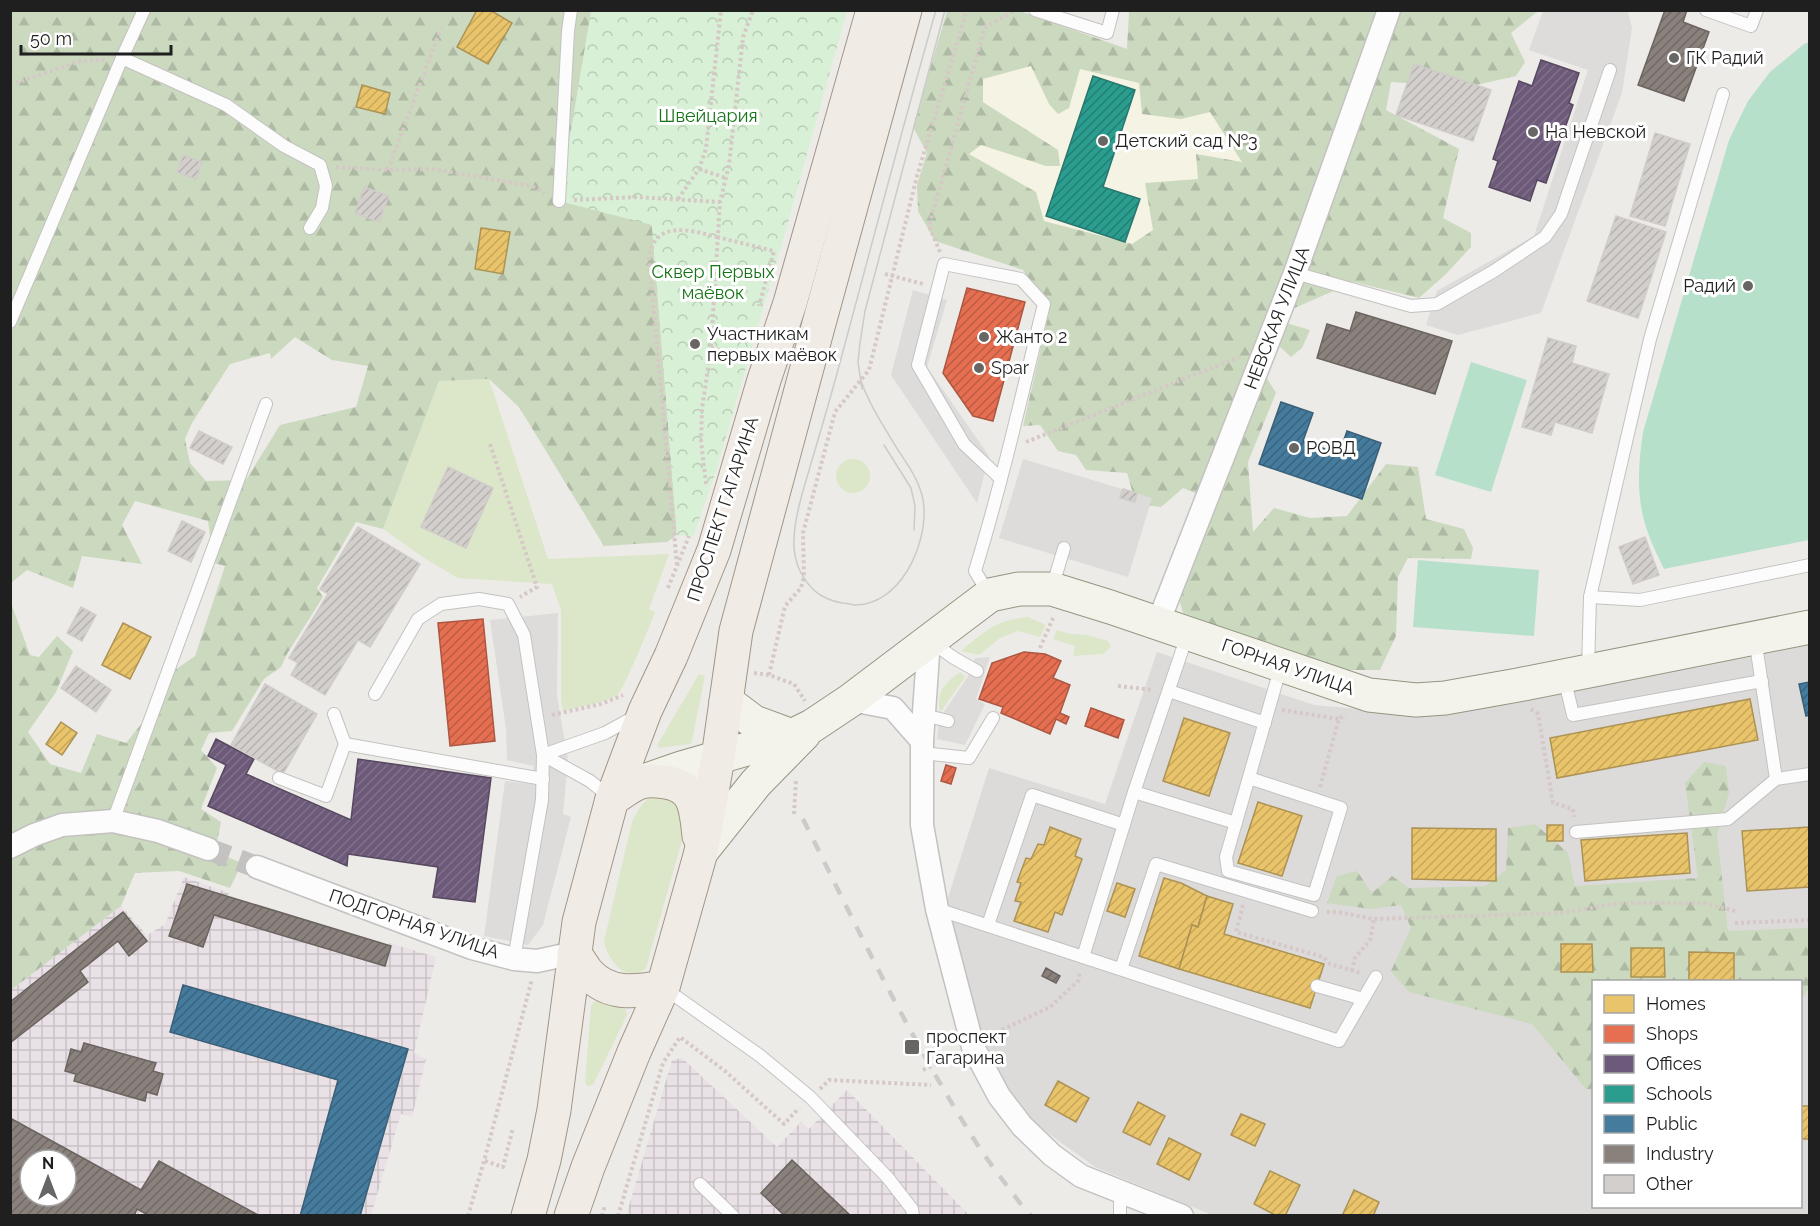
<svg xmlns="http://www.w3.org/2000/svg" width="1820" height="1226" viewBox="0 0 1820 1226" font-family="Raleway,sans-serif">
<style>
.residential{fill:#dcdbd9;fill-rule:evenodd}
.industrial{fill:url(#industrial-grid);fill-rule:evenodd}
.education{fill:#f5f3e4}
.grass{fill:#dce7c9;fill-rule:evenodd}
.forest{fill:url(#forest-firs);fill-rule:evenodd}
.park{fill:url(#park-crowns)}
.pitch{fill:#b7e0cb}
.parking{fill:#dddcdb}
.homes{fill:url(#homes-hatch);stroke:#ac9254;stroke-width:1.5}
.shops{fill:url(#shops-hatch);stroke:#ab5742;stroke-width:1.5}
.offices{fill:url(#offices-hatch);stroke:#56485f;stroke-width:1.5}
.schools{fill:url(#schools-hatch);stroke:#27776d;stroke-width:1.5}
.public{fill:url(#public-hatch);stroke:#3a5f77;stroke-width:1.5}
.industry{fill:url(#industry-hatch);stroke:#6a6460;stroke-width:1.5;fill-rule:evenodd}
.building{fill:url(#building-hatch);stroke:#d0ccc9;stroke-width:1.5}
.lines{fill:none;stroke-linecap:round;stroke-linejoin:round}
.minor-tunnel{stroke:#c4c2c0;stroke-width:22;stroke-dasharray:22 11;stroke-linecap:butt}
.service-casing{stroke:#c3c2c0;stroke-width:14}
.minor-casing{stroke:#c3c2c0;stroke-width:25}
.secondary-casing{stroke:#959581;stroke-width:35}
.primary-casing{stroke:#a19686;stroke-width:35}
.path{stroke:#d6c8c7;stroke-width:4;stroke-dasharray:3 3;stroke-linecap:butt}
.service{stroke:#fcfcfc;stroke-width:12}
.minor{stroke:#fcfcfc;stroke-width:22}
.secondary{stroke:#f3f3eb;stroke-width:33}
.primary{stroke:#f0ebe5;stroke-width:33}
.tram{stroke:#cbcbca;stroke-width:1.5}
.rail{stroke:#cbcbca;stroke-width:4.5;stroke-dasharray:12 12;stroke-linecap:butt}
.poi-dot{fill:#676665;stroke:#fff;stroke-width:2}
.labels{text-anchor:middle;stroke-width:6;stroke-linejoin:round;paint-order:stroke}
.poi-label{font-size:18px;fill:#1f1f1f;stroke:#fff;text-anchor:start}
.park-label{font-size:18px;fill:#157415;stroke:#fff}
.street-label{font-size:18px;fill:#1f1f1f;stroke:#fff}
</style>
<defs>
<pattern id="industrial-grid" width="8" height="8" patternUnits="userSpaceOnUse" patternTransform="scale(1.5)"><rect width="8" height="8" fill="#eae1e7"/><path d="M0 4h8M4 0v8" fill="none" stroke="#c8c1c6"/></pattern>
<pattern id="forest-firs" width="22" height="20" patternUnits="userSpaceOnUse" patternTransform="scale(1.5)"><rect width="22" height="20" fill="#cbd9bf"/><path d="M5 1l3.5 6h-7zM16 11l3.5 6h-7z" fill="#aebaa4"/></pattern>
<pattern id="park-crowns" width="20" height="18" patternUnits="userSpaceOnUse" patternTransform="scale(1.5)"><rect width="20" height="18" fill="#d8f0d5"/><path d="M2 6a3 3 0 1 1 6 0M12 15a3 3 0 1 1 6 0" fill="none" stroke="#b9cdb6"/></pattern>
<pattern id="homes-hatch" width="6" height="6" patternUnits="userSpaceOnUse" patternTransform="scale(1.5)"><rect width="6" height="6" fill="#e9c46a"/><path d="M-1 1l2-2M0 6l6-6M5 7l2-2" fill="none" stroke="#c7a85b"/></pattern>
<pattern id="shops-hatch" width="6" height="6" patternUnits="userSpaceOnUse" patternTransform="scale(1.5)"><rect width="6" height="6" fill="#e76f51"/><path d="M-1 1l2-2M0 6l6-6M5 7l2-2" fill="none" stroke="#bb5b43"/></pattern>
<pattern id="offices-hatch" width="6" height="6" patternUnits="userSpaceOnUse" patternTransform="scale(1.5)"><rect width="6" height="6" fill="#6d597a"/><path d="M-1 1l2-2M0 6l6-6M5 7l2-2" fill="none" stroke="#81728a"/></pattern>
<pattern id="schools-hatch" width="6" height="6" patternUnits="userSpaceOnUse" patternTransform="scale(1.5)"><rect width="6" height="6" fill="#2a9d8f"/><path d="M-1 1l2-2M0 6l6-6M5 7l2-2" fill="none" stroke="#237f74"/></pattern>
<pattern id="public-hatch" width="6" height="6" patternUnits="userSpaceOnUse" patternTransform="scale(1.5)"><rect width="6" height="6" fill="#457b9d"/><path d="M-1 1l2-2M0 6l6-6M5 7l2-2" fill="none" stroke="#39647f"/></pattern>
<pattern id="industry-hatch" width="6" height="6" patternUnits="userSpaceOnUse" patternTransform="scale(1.5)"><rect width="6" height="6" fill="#8a817c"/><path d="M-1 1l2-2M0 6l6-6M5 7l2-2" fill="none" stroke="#706965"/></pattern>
<pattern id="building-hatch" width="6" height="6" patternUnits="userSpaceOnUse" patternTransform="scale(1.5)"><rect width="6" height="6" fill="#d2cfcc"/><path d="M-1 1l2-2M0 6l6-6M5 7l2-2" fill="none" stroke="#b4b1af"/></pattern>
</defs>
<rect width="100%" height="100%" fill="#edebe8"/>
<path class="residential" d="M1809 644V1215H1212L1095 1167 1031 1121 981 1061 946 904 989 768 1105 804 1157 652 1314 705 1415 714 1512 704ZM1594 982H1800V1206H1594Z"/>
<g class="industrial">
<path d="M184 877 229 893 220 911 378 964 390 943 436 957 414 1053 426 1059 412 1117 401 1114 371 1215 11 1216V990L121 906 147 935 165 924ZM30 1160H66V1196H30Z"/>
<polygon points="682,1058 777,1147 801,1122 809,1129 847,1090 969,1215 626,1216 672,1060"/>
</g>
<polygon class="education" points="989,28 1257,103 1207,303 935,229"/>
<g class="grass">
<path d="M489 379 548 559 669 554 649 609 655 612C650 625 625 688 618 694 603 704 580 706 563 711L561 701V610L552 584 458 578 424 558 383 529 439 381ZM448 467 493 488 466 548 421 527Z"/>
<circle cx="853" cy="476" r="17"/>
<path d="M1028 617 1046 625 1040 637 1018 631 1000 638 979 655 961 651C985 631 996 620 1028 617Z"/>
<polygon points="1057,630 1071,634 1087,635 1108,641 1111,647 1103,654 1073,656 1075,646 1053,639"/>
<path d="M960 672 965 677 940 713C936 691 943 685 960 672Z"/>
<polygon points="699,674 705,676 692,741 690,744 659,748 658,746 659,742"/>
<path d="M654 795 672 799 678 805 684 833 646 968C627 986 607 959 604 941L632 822C638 809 642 802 654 795Z"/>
<polygon points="598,1000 626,1010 627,1015 594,1083 590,1086 587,1086 585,1082 591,1006 595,1001"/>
</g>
<g class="forest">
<path d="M11 11H847L652 225 677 535 667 542 604 546 519 407 489 379 439 381 383 529 356 522 317 588 323 597 287 654 281 667 264 679 232 731 209 733 201 750 217 768 201 809 221 822 215 852 242 863 230 888 179 871 135 873 121 906 11 990ZM295 337 332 360 368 366 356 407 280 425 246 480 206 481 190 463 185 439 192 423 230 364 270 353 271 359ZM135 501 208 521 214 563 225 566 195 656 165 677 155 707 126 743 97 734 81 773 50 764 28 732 56 692 73 651 57 636 39 657 30 655 11 603V583L27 570 73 588 82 556 142 564 122 525Z"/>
<path d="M947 11H1020L1127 49 1129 11H1538L1511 33 1525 62 1516 76 1467 87 1391 82 1386 110 1459 149 1443 218 1471 233V247L1446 274 1419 298 1354 282 1290 310 1286 323 1310 330 1302 348 1291 357 1279 346 1257 362 1276 393 1248 462 1253 532 1274 508 1310 518 1347 516 1386 464 1418 467 1426 519 1464 529 1473 548 1471 559 1408 558 1398 577 1396 636 1380 670H1337L1183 613 1179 599 1217 502 1183 488 1161 507 1136 504 1127 473 1086 470 1076 455 1058 451 1040 425 1023 426 1050 308 1023 270 935 241 918 211 917 185 927 153 913 127ZM1031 66 1049 104 1058 114 1069 108 1080 69 1139 83 1142 114 1181 119 1210 112 1242 162 1196 154 1198 179 1145 183 1153 230 1132 244 1044 221 1036 192 969 154 981 145 1046 166H1060L1058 150 983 102V79Z"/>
<polygon points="1704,762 1726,766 1729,793 1717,835 1728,931 1807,928 1810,933 1809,988 1801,1001 1800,982 1594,982 1593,1089 1586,1089 1532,1024 1409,992 1391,971 1411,928 1401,905 1371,909 1327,903 1337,876 1357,871 1372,893 1392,876 1409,888 1485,886 1506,870 1508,828 1535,824 1568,853 1575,886 1698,878 1685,783"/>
</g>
<polygon class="park" points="591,11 847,11 787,226 716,471 693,537 677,535 652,225 559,201"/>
<g class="pitch">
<path d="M1809 42V540L1664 569C1658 556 1651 543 1647 530 1636 499 1638 465 1643 432L1729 140 1748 101 1770 72 1804 44Z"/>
<polygon points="1471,362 1527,380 1491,492 1435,475"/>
<polygon points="1418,560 1539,570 1534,636 1413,627"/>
</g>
<g class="parking">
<polygon points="1543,11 1628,11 1632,28 1622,93 1541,313 1458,335 1426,325 1437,291 1534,236 1588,70 1529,50"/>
<polygon points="913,290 947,300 927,367 989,456 977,503 891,375"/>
<polygon points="1023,459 1152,498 1128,577 999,538"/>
<polygon points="558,613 557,696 568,760 563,814 571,817 543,925 528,945 484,936 505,781 531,784 534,766 507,760 506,729 490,620"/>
<polygon points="990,657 976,699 985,704 965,745 937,739 939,719 967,678 975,658"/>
</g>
<g class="homes">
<polygon points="477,10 490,10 512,23 488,64 457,47"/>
<polygon points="362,85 390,93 385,114 356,107"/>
<polygon points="481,228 510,232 503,274 475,269"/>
<polygon points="123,623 151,637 130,679 102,665"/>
<polygon points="1750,699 1758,740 1557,778 1550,738"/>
<polygon points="1184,718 1230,733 1209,796 1163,781"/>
<polygon points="61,722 77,733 62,755 46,744"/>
<polygon points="1258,802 1302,816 1282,876 1238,863"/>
<rect x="1547" y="825" width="16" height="16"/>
<polygon points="1050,827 1081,839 1075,856 1082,859 1062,915 1055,912 1048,932 1014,921 1021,902 1015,901 1021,883 1017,882 1026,858 1031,859 1038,844 1044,845"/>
<polygon points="1810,827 1810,887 1747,891 1742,831"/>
<polygon points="1412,828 1496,829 1496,881 1412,879"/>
<polygon points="1687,833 1690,873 1585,881 1581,840"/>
<polygon points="1164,878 1181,883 1207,896 1198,927 1192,925 1179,969 1139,956"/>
<polygon points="1117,883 1135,889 1125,917 1107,911"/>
<polygon points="1207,896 1233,904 1224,934 1324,964 1310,1008 1179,969 1192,925 1198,927"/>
<polygon points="1561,944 1592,944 1593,972 1561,972"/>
<polygon points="1631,948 1664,948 1665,977 1631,977"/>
<polygon points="1689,952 1734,953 1734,981 1689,980"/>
<polygon points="1058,1081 1089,1098 1076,1122 1045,1105"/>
<polygon points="1138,1102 1165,1116 1150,1145 1123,1132"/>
<rect x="1800" y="1106" width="10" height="33"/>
<polygon points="1241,1114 1265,1124 1255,1146 1231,1135"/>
<polygon points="1169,1138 1201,1154 1189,1180 1157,1164"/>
<polygon points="1270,1171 1300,1185 1285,1216 1277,1216 1254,1204"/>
<polygon points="1354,1190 1379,1202 1373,1216 1342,1216"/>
</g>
<g class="shops">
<polygon points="967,288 1025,302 993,421 973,416 943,373"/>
<polygon points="483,619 495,741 450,746 438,623"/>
<polygon points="1024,652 1045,654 1061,661 1053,678 1070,685 1060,713 1069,717 1066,724 1056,719 1050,734 1001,713 1003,707 979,699 992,663"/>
<polygon points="1091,708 1124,720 1118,738 1085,726"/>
<polygon points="946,765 956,768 951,784 941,781"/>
</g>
<g class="offices">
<polygon points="1541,60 1579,73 1569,103 1573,105 1546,183 1537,180 1530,201 1489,187 1498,161 1493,159 1519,81 1532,86"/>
<polygon points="216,739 254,759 246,774 351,820 358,759 491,778 475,902 433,897 438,867 348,854 347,866 208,806 226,765 208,756"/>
</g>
<polygon class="schools" points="1093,76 1135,90 1103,187 1140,199 1125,242 1046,216"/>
<g class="public">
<polygon points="1281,402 1313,413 1303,441 1339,454 1347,431 1381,443 1362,499 1259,464"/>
<polygon points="1810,682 1810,715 1806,716 1799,684"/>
<polygon points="183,985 408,1049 360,1216 300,1216 338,1080 170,1032"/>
</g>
<g class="industry">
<polygon points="1665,10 1687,10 1683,22 1709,32 1684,101 1638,85"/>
<polygon points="1356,312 1452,341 1435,394 1317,358 1327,324 1350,331"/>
<polygon points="187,884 391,946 385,966 214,915 203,947 169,936"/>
<polygon points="123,912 147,941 129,956 118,941 80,971 88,982 10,1043 10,1002"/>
<polygon points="1046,968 1060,976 1056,983 1042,976"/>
<polygon points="84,1043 156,1063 153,1071 163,1074 157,1095 147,1092 145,1101 74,1081 76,1074 65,1071 71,1049 81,1052"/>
<path d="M10 1118 141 1190 159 1161 260 1216H150L137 1209 134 1216H10ZM30 1160H66V1196H30Z"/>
<polygon points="792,1160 851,1216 785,1216 761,1193"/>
</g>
<g class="building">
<polygon points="1414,64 1491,90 1473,141 1396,115"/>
<polygon points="1655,133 1690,144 1665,226 1630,216"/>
<polygon points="183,155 202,162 196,179 177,172"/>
<polygon points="364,187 389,196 379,222 355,213"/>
<polygon points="1616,216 1666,232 1638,318 1587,301"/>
<polygon points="1548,338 1576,346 1572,363 1609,374 1592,433 1555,422 1551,435 1522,427"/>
<polygon points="199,431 232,447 223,464 190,448"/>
<polygon points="448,467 493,488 466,548 421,527"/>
<polygon points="1123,489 1137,493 1135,502 1120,498"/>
<polygon points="182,521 205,532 191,562 168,551"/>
<polygon points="358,527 420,564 370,647 358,640 325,695 291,675 298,663 289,658 328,594 320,589"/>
<polygon points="1645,537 1659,575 1633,584 1619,547"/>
<polygon points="81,607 96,615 82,641 67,633"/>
<polygon points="76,666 111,690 96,712 61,688"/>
<polygon points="265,684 317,714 283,774 231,745"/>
</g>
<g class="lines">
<polyline class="minor-tunnel" points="208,849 257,867"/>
<g class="service-casing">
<g id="service">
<polyline points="1035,10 1107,33 1113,10"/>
<polyline points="1706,10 1751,26 1757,10"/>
<polyline points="122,58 226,105 284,146 320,165 326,186 322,208 310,228"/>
<polyline points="559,201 568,31 571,10"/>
<polyline points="1295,273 1411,306 1437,304 1494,271 1545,237 1561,214 1610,70"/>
<polyline points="10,322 122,58 144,10"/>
<polyline points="1052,588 1064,548"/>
<path d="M989 594 975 571C1002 483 1022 394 1044 304L1021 279 944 264 918 365 964 444 1001 479"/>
<polyline points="1590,597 1640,600 1810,565"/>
<polyline points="1755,638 1776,779"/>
<polyline points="930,641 954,658 977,671"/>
<polyline points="1588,670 1590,597 1650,339 1723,94"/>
<polyline points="1564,677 1573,715 1762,681"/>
<polyline points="1169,691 1265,723"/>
<polyline points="375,694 418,619 441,604 479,599 508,604 524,635 543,755 542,800 514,959"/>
<polyline points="334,714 345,744 543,779"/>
<polyline points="924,715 948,721"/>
<polyline points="922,753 969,758 993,718"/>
<polyline points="543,755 605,733 636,716"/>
<polyline points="543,755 590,781 611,798"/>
<polyline points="279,778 326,796 345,744"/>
<polyline points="1249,778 1341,808 1314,895 1228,871 1226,857 1281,666"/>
<polyline points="1134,792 1236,823"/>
<polyline points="113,821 266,404"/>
<polyline points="1576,832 1728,819 1776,779 1810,774"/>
<polyline points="937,909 1083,957 1134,792 1188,633"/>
<polyline points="988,925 1032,795 1124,825"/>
<polyline points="1083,957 1339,1041 1376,977"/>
<polyline points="1121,969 1156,864 1312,911"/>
<polyline points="1317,986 1363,999"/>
<polyline points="664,988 759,1055 810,1097 888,1178 912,1209 913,1216"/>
<polyline points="700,1184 733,1216"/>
<polyline points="1120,1191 1120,1216"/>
</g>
</g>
<g class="minor-casing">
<g id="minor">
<polyline points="1158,623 1295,273 1389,10"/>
<polyline points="929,640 922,741 922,825 937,909 973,1047 999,1096 1022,1126 1052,1155 1081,1176 1182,1216"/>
<polyline points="851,700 893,708 922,741"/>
<polyline points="10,847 34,835 62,825 113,821 158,831 208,849"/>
<polyline points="257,867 472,948 514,959 537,961 574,953"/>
</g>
</g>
<g class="secondary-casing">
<g id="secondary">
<polyline points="726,701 754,722 792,736"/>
<polyline points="641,782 681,768 792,736 812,726 851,700 990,595 1019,589 1052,589 1110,607 1369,695 1416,700 1445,698 1518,685 1810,627"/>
<polyline points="701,852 756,783 804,734"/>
</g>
</g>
<g class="primary-casing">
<g id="primary">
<path d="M612 799C621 794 631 785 641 782 648 780 658 781 665 782 696 786 696 810 699 836"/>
<path d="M574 953C579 959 583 967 588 973 609 996 635 992 663 987"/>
<polyline points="528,1216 544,1160 554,1110 579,922 612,799 645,711 671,656 714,550 764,380 790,303 873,10"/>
<polyline points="571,1216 588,1167 634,1052 663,987 701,852 718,758 736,631 818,327 905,10"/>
</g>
</g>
<g class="path">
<polyline points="10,85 80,61 106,60"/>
<polyline points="336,167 388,170 433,169 532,186 545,193"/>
<polyline points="699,169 726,178"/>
<polyline points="388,170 441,28"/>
<polyline points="678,199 699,169 706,149 721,10"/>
<polyline points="574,200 637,197 720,202"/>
<polyline points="717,237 774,251 759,306"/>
<polyline points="940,252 929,226 985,27 1016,10"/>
<polyline points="885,274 923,284"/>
<polyline points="711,348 745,356"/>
<polyline points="1026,442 1239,357"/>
<polyline points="490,444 537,587 520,597"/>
<polyline points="706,484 701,441 702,409 711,348 720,202 729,165 743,37 753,10"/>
<path d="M677 565 649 259C654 219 690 230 717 237"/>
<polyline points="668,588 689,536"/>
<polyline points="1040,648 1053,618"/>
<polyline points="754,673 769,675 794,684 805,701"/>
<polyline points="769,675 785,606 801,588 804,577 803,533 835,412 869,370 917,176 967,10"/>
<polyline points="1118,686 1153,690"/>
<polyline points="1531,709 1538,714 1553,803 1573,809 1574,817"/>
<polyline points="1282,710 1339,719"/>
<polyline points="552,715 601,704 623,695"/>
<polyline points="1320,787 1339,719 1345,714"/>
<polyline points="794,814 796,780"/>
<polyline points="1243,905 1236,932 1323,957 1330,964 1361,973"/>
<polyline points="1327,912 1338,912 1374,919 1562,913 1621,903 1705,903 1735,911"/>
<polyline points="1735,923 1810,920"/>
<polyline points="1352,971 1355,958 1370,940 1374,919"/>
<polyline points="991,1035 1050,1007 1078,981 1080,972"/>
<polyline points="923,1070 956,1055"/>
<polyline points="820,1089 829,1080 931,1085"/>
<polyline points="485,1161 503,1167 513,1128"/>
<polyline points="468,1216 484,1161 532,979"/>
<polyline points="602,1216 605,1205"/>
<polyline points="618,1216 663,1063 680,1037 725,1071 784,1124 799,1108"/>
</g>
<use href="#service" class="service"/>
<use href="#minor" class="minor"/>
<use href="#secondary" class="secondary"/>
<use href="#primary" class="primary"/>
<g class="tram">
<path d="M861 381C870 406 884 427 898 450 910 468 923 486 924 508 926 547 900 604 856 605 852 605 847 603 842 603 821 599 810 590 800 571 796 563 793 548 794 539 795 515 803 491 810 467 821 430 832 393 842 355 873 240 903 125 936 10"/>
<polyline points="862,389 858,362 860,343 865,311 945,10"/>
<polyline points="884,445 911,488 915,506 914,530"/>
</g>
<path class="rail" d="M803 819C856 926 907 1032 970 1133 986 1159 1005 1183 1023 1207L1031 1216"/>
</g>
<g class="poi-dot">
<circle cx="1674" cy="58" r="6"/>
<circle cx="1533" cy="132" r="6"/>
<circle cx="1103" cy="141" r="6"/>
<circle cx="1748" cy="286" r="6"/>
<circle cx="984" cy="337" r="6"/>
<circle cx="695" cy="344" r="6"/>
<circle cx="979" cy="368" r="6"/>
<circle cx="1294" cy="448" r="6"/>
<rect x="904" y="1039" width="16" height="16" rx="3"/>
</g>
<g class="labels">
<g class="poi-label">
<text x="1686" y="64">ГК Радий</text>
<text x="1545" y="138">На Невской</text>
<text x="1115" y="147">Детский сад №3</text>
<text x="1736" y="292" text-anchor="end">Радий</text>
<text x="707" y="340">Участникам<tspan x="707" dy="21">первых маёвок</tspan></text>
<text x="996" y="343">Жанто 2</text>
<text x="991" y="374">Spar</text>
<text x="1306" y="454">РОВД</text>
<text x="926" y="1043">проспект<tspan x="926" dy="21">Гагарина</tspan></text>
</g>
<g class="park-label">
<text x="708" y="122">Швейцария</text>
<text x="713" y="278">Сквер Первых<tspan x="713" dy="21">маёвок</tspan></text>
</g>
<g class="street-label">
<text transform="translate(1277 318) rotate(-69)" y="6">НЕВСКАЯ УЛИЦА</text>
<text transform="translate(723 509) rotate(-72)" y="6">ПРОСПЕКТ ГАГАРИНА</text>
<text transform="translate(1288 667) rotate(19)" y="6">ГОРНАЯ УЛИЦА</text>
<text transform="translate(414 924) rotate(19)" y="6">ПОДГОРНАЯ УЛИЦА</text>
</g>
</g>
<rect width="1820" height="1226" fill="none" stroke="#1f1f1f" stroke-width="24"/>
<rect x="1592" y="980" width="210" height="228" fill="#ffffff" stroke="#a5a5a5" stroke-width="1.5"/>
<rect x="1604" y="995" width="30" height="18" fill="#e9c46a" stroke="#a5a5a5" stroke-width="1.5"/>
<text x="1646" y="1010" font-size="18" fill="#1f1f1f">Homes</text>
<rect x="1604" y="1025" width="30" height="18" fill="#e76f51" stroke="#a5a5a5" stroke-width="1.5"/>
<text x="1646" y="1040" font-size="18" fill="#1f1f1f">Shops</text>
<rect x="1604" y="1055" width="30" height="18" fill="#6d597a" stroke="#a5a5a5" stroke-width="1.5"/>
<text x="1646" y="1070" font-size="18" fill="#1f1f1f">Offices</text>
<rect x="1604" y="1085" width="30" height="18" fill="#2a9d8f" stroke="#a5a5a5" stroke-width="1.5"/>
<text x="1646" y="1100" font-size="18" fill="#1f1f1f">Schools</text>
<rect x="1604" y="1115" width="30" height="18" fill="#457b9d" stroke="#a5a5a5" stroke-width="1.5"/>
<text x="1646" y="1130" font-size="18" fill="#1f1f1f">Public</text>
<rect x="1604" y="1145" width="30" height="18" fill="#8a817c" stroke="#a5a5a5" stroke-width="1.5"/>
<text x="1646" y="1160" font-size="18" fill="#1f1f1f">Industry</text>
<rect x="1604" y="1175" width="30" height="18" fill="#d2cfcc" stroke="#a5a5a5" stroke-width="1.5"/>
<text x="1646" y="1190" font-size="18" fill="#1f1f1f">Other</text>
<g transform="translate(48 1178)"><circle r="28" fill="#ffffff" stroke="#a5a5a5" stroke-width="1.5"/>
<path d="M0-4.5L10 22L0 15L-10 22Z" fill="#676665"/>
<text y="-9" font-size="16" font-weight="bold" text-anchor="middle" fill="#1f1f1f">N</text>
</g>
<path d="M21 45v9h150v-9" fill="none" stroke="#1f1f1f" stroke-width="3"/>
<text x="30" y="45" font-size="18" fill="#1f1f1f" stroke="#ffffff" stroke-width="4.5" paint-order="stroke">50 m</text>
</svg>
